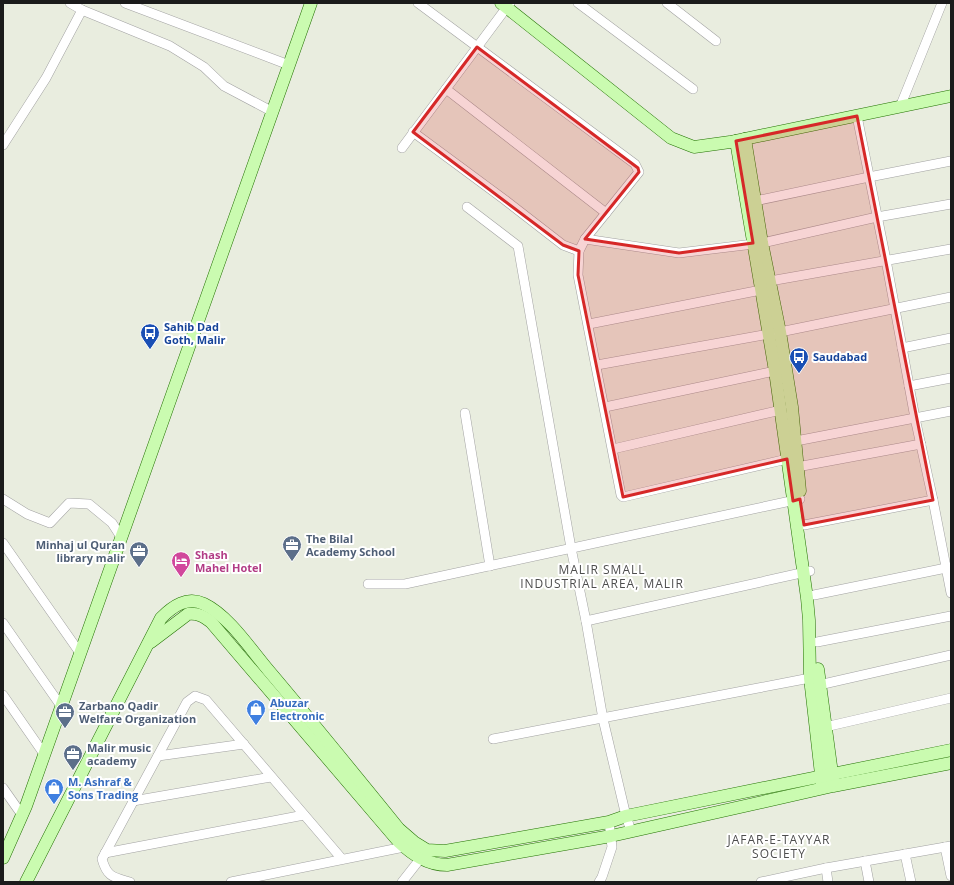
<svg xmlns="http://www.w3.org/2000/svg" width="954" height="885" viewBox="0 0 954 885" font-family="'Open Sans',sans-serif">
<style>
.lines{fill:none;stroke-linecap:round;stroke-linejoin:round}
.street-casing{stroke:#a2a2a2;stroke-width:10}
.secondary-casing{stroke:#227102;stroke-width:13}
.street{stroke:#fff;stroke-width:9}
.secondary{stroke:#cafbb0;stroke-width:12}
.marked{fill:#d62828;fill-opacity:0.2;stroke:#d62828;stroke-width:3;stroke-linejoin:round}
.labels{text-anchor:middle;stroke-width:4;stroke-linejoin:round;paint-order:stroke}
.transit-label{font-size:11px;font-weight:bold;fill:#164399;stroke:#fff;text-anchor:start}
.service-label{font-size:11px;font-weight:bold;fill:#4e5e75;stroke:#fff;text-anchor:start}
.hotel-label{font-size:11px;font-weight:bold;fill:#b23c85;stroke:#fff;text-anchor:start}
.shop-label{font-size:11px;font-weight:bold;fill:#366cbe;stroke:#fff;text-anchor:start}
.neighbourhood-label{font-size:12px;letter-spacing:1px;fill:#4e4e4e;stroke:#fff}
</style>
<rect width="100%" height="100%" fill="#e9eddf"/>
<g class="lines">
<g class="street-casing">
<g id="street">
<polyline points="70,3 82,10 170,46 204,67 224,86 273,112"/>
<polyline points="125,3 289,65"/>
<polyline points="418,3 635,164 639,172 585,239 579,251 578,275 621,495 623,497 787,459"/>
<polyline points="578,3 693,89"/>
<polyline points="667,3 716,41"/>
<polyline points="446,89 606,213"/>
<polyline points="900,107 942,3"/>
<polyline points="857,116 886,260 915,418 933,500 951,593"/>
<polyline points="413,132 505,200 563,245 579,251"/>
<polyline points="3,145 46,78 82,10"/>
<polyline points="402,148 510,3"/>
<polyline points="755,201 869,177 951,161"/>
<polyline points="467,207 518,246 571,548 586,621 603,719 626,816 631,831"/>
<polyline points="585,239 679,253 762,243 877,217 951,204"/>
<polyline points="770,281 951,249"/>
<polyline points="589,324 761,290"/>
<polyline points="902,348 951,338"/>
<polyline points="597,365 780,332 951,297"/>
<polyline points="909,386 951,378"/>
<polyline points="605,407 775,371"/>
<polyline points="465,413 490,566"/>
<polyline points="796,441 951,411"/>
<polyline points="613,449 781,410"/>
<polyline points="797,467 921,444"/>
<polyline points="3,499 27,514 50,523 69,503 89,504 112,523 121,537"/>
<polyline points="804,525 933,500"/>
<polyline points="3,543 80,653"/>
<polyline points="368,584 405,584 800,499"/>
<polyline points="814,595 951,567"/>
<polyline points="586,621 810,571"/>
<polyline points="3,623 61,706"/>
<polyline points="817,642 951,616"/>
<polyline points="819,685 951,655"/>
<polyline points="3,695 44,754"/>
<polyline points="825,727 951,698"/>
<polyline points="493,739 810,678"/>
<polyline points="158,756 244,744"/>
<polyline points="3,788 22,815"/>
<polyline points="133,801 271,777"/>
<polyline points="945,847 951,876"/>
<polyline points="105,853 304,815"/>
<polyline points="905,854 911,882"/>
<polyline points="865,861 869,882"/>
<polyline points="826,868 828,882"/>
<path d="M130 882C113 877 107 877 102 859L187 702 195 696 206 700 342 859"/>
<polyline points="231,882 404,847"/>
<polyline points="402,882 424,854"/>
<polyline points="599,882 602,877 612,847 609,822"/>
<polyline points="761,882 826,868 951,846"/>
</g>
</g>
<g class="secondary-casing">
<g id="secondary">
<polyline points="501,3 671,138 694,147 730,142 951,96"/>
<polyline points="745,139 762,243 780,332 792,407 800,491"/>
<polyline points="736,141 775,371 807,598 809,620 810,678 822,783"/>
<path d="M151 642 188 614C198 613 203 616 211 622L399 842C413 855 428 865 447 865L611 836 833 786 951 763"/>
<polyline points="818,669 833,781"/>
<polyline points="3,858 26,806 311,3"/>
<path d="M26 882 161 618C173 606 187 596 204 604 229 616 251 650 269 671 313 723 356 776 399 829L414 842 427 850 445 851 609 822 626 816 951 750"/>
</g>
</g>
<use href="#street" class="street"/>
<use href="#secondary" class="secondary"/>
</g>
<path class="marked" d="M477 47 638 168 639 172 585 239 679 253 753 243 736 141 857 116 933 500 804 525 800 499 793 501 787 459 623 497 578 275 579 251 563 245 413 132Z"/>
<defs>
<g id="bus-pin" transform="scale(1)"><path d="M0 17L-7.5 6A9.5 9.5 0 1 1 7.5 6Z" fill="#1a4fb4" stroke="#fff"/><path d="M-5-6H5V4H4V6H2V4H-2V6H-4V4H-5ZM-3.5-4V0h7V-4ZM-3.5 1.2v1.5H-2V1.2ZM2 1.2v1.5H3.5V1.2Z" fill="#fff"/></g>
<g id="office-pin" transform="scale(1)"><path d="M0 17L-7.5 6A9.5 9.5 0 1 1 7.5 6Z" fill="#5c6f8a" stroke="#fff"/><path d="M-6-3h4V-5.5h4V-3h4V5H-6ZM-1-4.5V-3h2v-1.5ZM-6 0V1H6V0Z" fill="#fff"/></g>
<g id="hotel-pin" transform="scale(1)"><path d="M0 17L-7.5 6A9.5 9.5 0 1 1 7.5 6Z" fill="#d1479c" stroke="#fff"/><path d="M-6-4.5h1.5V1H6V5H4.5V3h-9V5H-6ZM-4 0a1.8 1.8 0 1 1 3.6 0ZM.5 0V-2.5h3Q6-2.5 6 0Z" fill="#fff"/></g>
<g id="shop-pin" transform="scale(1)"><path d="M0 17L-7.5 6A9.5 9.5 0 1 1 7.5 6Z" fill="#3f7fe0" stroke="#fff"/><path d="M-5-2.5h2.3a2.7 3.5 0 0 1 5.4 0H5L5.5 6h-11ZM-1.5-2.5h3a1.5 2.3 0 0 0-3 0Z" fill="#fff"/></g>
</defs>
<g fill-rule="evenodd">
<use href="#bus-pin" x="150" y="333"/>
<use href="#bus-pin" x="799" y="357"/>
<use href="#office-pin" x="292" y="545"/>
<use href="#office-pin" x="139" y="551"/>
<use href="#hotel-pin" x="181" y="561"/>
<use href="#shop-pin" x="256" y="709"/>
<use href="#office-pin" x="65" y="712"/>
<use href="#office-pin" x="73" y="754"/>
<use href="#shop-pin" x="54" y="788"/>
</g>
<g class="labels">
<g class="transit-label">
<text x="164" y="331">Sahib Dad<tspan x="164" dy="13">Goth, Malir</tspan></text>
<text x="813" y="361">Saudabad</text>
</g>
<g class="service-label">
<text x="306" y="543">The Bilal<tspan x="306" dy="13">Academy School</tspan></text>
<text x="125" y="549" text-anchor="end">Minhaj ul Quran<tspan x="125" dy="13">library malir</tspan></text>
<text x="79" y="710">Zarbano Qadir<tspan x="79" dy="13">Welfare Organization</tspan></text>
<text x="87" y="752">Malir music<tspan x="87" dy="13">academy</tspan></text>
</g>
<g class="hotel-label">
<text x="195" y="559">Shash<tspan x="195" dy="13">Mahel Hotel</tspan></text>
</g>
<g class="shop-label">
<text x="270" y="707">Abuzar<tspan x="270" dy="13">Electronic</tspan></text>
<text x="68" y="786">M. Ashraf &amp;<tspan x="68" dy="13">Sons Trading</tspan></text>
</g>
<g class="neighbourhood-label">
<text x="602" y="574">MALIR SMALL<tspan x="602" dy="14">INDUSTRIAL AREA, MALIR</tspan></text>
<text x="779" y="844">JAFAR-E-TAYYAR<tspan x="779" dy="14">SOCIETY</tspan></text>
</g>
</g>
<rect width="954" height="885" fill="none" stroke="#1b1b1b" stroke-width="8"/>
</svg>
